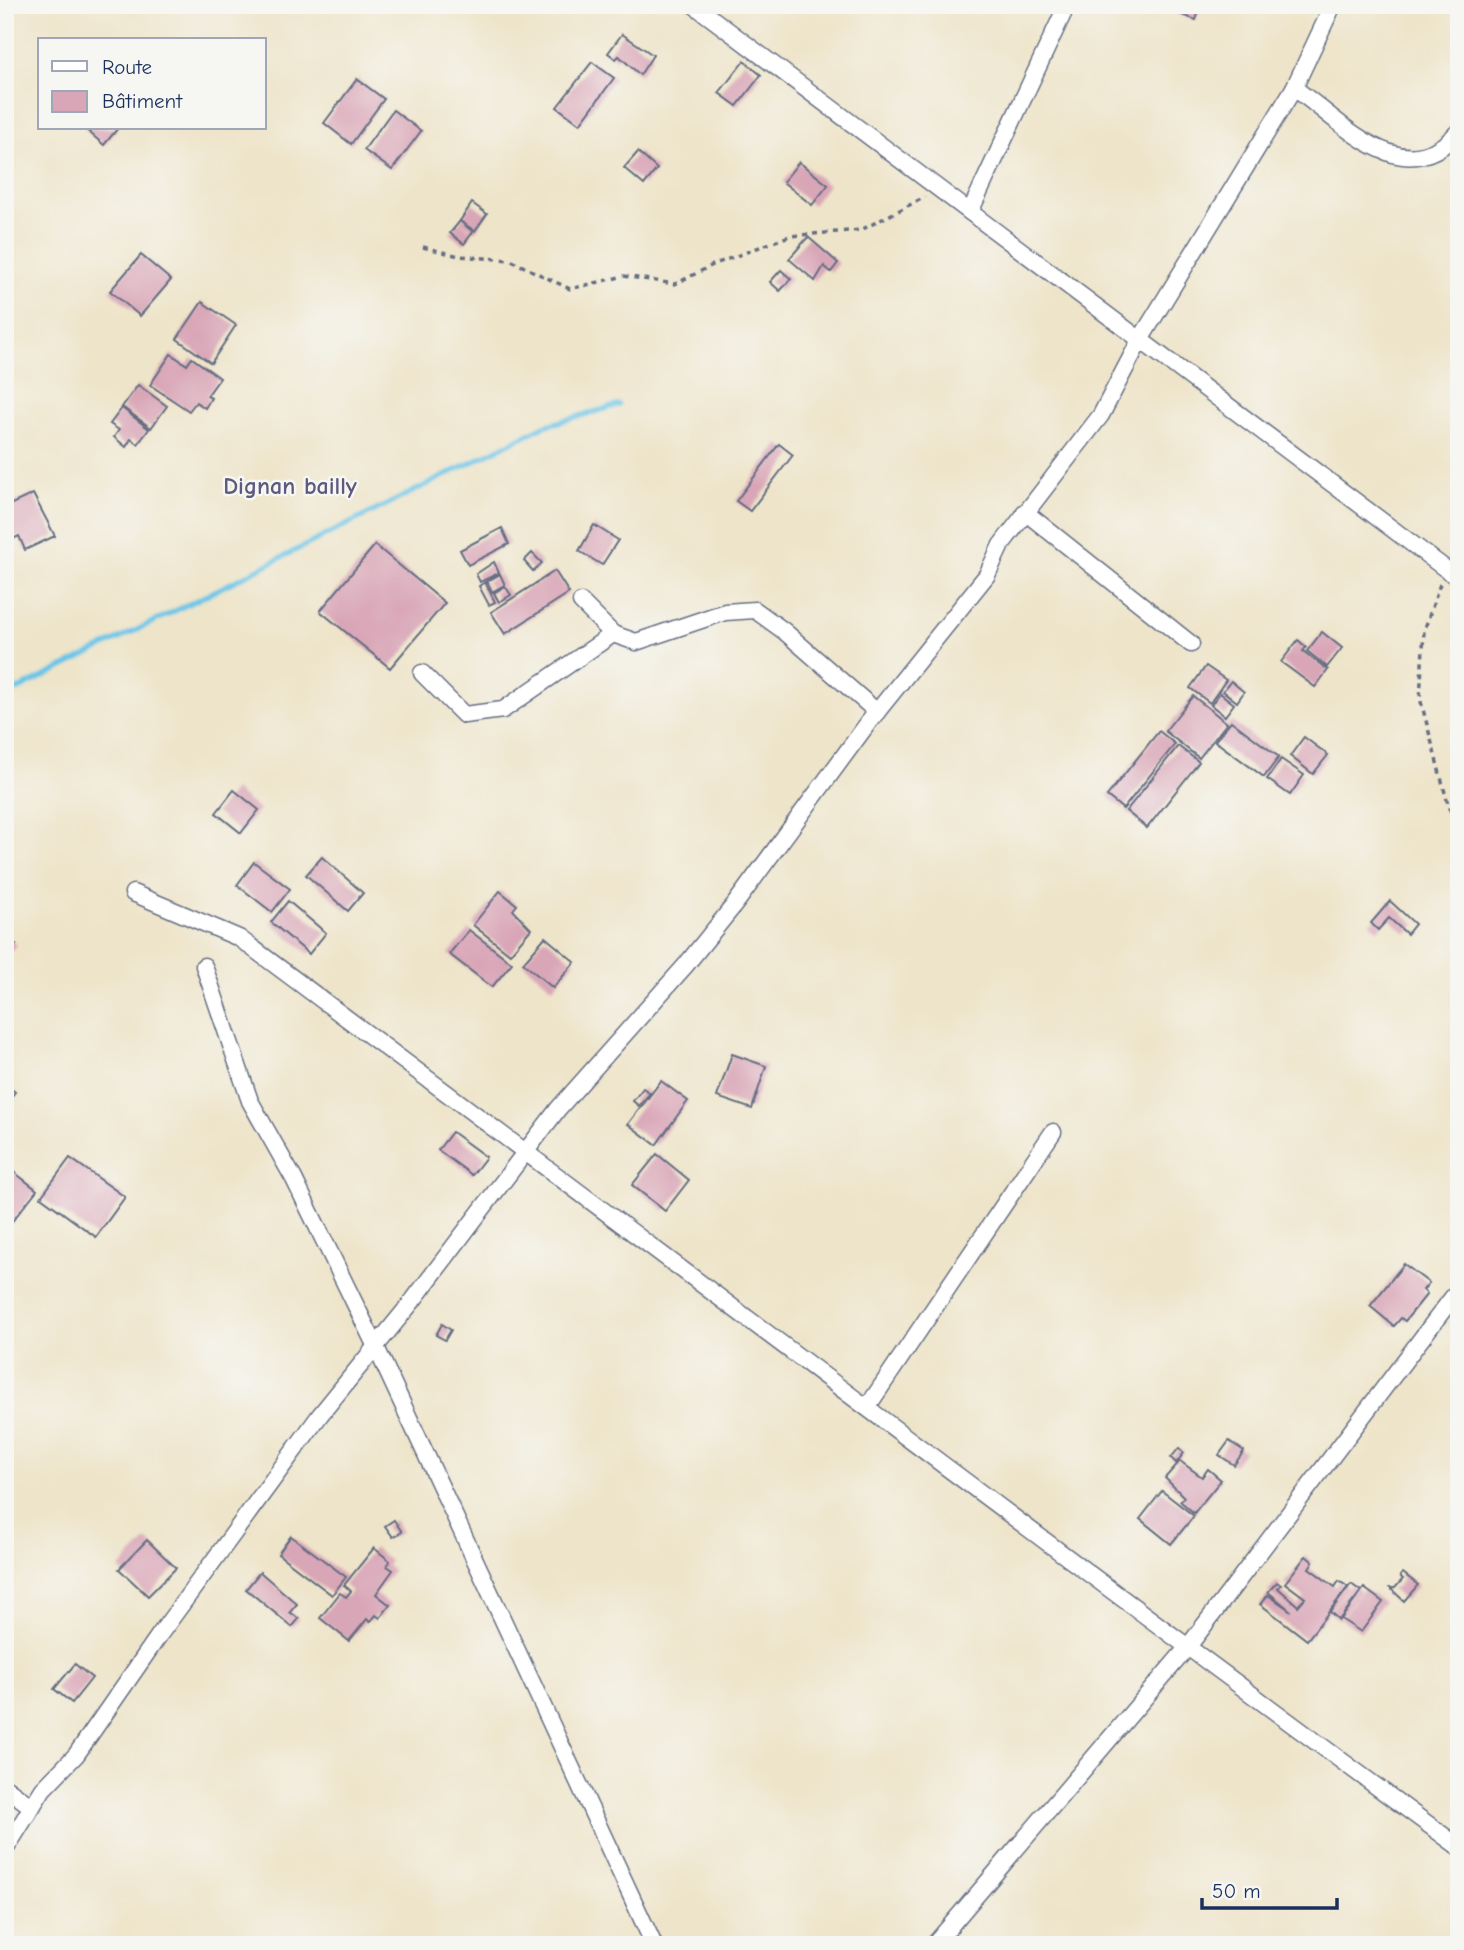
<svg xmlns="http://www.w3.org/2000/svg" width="1464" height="1950" viewBox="0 0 1464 1950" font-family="'Comic Neue',sans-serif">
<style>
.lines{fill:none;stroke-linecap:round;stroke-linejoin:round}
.stream{stroke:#69c5e7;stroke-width:5}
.building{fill:#d9a6b7}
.minor-casing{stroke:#656e83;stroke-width:19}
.path{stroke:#656e83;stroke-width:3.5;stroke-dasharray:5 5;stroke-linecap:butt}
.minor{stroke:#fff;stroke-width:16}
.labels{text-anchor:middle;stroke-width:5;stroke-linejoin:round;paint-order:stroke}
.quarter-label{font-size:24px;font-weight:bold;fill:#5e597d;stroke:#f6f6f2}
</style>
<rect width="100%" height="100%" fill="#f6f6f2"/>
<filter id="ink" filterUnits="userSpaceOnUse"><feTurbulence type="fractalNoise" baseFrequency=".0143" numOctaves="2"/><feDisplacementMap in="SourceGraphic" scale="14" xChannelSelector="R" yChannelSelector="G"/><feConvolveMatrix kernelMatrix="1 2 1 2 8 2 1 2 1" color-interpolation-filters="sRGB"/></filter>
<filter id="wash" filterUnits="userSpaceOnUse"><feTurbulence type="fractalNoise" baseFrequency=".00686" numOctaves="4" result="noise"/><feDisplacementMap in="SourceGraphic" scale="28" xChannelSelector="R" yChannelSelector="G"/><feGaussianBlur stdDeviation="1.57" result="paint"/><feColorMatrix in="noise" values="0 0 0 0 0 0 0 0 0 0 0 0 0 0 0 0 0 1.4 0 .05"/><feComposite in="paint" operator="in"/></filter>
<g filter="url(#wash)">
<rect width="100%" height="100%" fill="#eee4c9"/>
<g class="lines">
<polyline class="stream" points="5,696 544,426 619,405"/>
</g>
<g id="blocks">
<g class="building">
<polygon points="1154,5 1201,5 1196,20"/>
<polygon points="622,34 653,55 640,75 619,56 616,59 608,53"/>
<polygon points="744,61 761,75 737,106 719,93"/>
<polygon points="592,62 614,78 580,124 557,107"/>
<polygon points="357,79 384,99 351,144 324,123"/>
<polygon points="393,110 421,131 392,170 364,150"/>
<polygon points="84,128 118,128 104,145"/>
<polygon points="638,152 657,169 644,185 624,168"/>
<polygon points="799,162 828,185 812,205 783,182"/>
<polygon points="472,203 487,214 475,231 460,221"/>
<polygon points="460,221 473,232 464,244 450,233"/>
<polygon points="808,237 838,263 831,272 824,266 815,281 789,259"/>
<polygon points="141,255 171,280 140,316 110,291"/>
<polygon points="781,270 791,279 780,291 770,282"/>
<polygon points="202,302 236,325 211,363 177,339"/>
<polygon points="171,354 187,365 192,358 220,378 207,396 211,398 205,408 196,402 189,411 150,385"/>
<polygon points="138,385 167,406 151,428 122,407"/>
<polygon points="122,408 149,429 138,444 131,439 126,447 114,437 119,430 110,424"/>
<polygon points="779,444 793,455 750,511 736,501"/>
<polygon points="33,494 55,536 25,550 19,536 13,539 5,522 8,516 5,507"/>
<polygon points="594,525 618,540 602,565 579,551"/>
<polygon points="502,528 509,544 468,565 460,550"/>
<polygon points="375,545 445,603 390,668 320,611"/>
<polygon points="532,553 542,563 533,571 524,561"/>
<polygon points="494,562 499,573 480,582 476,574"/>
<polygon points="555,571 569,593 505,634 491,612"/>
<polygon points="500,574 505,585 492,592 487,581"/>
<polygon points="485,582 495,602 489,605 479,586"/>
<polygon points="505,586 511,595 499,602 494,593"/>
<polygon points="1322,632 1342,648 1327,667 1307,651"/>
<polygon points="1298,640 1306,647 1303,651 1328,670 1315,687 1281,662"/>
<polygon points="1206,666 1226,680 1210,703 1190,688"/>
<polygon points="1231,681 1244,692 1237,702 1223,691"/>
<polygon points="1220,693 1234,704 1225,716 1211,705"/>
<polygon points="1193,696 1227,723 1199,758 1165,731"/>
<polygon points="1231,721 1279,757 1264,777 1215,741"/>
<polygon points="1159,731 1175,744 1123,809 1107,796"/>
<polygon points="1304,737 1328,755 1313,774 1290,756"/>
<polygon points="1178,746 1199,762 1147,828 1126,811"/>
<polygon points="1281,759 1304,775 1290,795 1267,779"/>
<polygon points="234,790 259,810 241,833 216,813"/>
<polygon points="322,857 363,893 348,911 306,875"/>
<polygon points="254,862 290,889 272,912 237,885"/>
<polygon points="500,891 517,905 513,910 531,929 510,954 473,925"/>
<polygon points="288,901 326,933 309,954 271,922"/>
<polygon points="1390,901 1415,924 1407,934 1389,918 1378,930 1371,923"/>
<polygon points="469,930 512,963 492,987 449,954"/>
<polygon points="5,936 16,945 5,958"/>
<polygon points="545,937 575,962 553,988 523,963"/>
<polygon points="732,1054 766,1066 752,1109 717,1097"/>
<polygon points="661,1081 688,1101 656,1145 628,1124"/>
<polygon points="5,1084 15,1092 5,1105"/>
<polygon points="643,1088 650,1093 639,1106 633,1101"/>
<polygon points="452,1132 486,1157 472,1175 438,1150"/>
<polygon points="657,1154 689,1180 665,1211 632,1185"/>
<polygon points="70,1158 125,1197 96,1237 41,1197"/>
<polygon points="5,1165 37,1190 10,1224 5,1221"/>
<polygon points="1404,1264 1429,1283 1423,1290 1427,1294 1405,1321 1401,1318 1394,1326 1370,1306"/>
<polygon points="442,1324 451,1330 445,1340 436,1335"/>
<polygon points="1229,1441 1244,1451 1234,1465 1219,1455"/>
<polygon points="1179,1448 1184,1453 1176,1463 1171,1458"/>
<polygon points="1180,1461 1202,1477 1208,1469 1221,1480 1194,1513 1180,1501 1184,1497 1165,1478"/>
<polygon points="1162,1491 1194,1516 1171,1544 1140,1519"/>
<polygon points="394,1520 402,1532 393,1537 385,1526"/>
<polygon points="291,1536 346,1577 332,1595 278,1554"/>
<polygon points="147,1540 176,1568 148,1596 119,1569"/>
<polygon points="374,1548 390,1561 387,1566 393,1570 376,1594 390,1605 380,1618 376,1615 370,1622 367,1619 349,1641 320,1618 340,1593 346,1597 351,1591 344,1585"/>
<polygon points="1306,1556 1313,1562 1309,1568 1335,1587 1339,1581 1348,1587 1307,1640 1260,1604 1268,1595 1291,1611 1268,1592 1277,1582 1281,1585 1278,1588 1298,1606 1305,1598 1285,1583"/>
<polygon points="260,1572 297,1604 290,1612 299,1619 292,1627 246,1589"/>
<polygon points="1403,1573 1418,1585 1404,1601 1390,1588 1395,1588 1403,1579 1400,1576"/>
<polygon points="1351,1584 1361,1591 1339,1620 1330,1612"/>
<polygon points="1364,1588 1383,1602 1361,1632 1341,1619"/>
<polygon points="75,1664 92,1678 72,1703 54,1689"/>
</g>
</g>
</g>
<g filter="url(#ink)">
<use href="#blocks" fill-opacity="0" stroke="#656e83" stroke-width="2"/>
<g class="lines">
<g class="minor-casing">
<g id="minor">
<polyline points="694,5 1459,579"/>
<path d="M1294 88C1343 122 1403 195 1459 131"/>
<polyline points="970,212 1067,5"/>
<polyline points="1025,512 1191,644"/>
<polyline points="581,602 613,634 636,642 725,612 755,610 784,631 877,712"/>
<polyline points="422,673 464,715 503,710 613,634"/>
<path d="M133 893 239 938C646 1241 1050 1548 1459 1847"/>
<polyline points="204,966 250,1101 294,1179 376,1347 654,1945"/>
<polyline points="868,1406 1053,1132"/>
<polyline points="5,1787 32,1807"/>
<polyline points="5,1850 43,1789 76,1755 160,1634 320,1415 411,1303 558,1109 685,966 735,904 868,723 987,575 1001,545 1101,415 1140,340 1294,88 1333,5"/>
<polyline points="934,1945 1187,1648 1459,1289"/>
</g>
</g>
<g class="path">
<polyline points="423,247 459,256 510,260 570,289 624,276 675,284 715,264 789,236 861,230 925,197"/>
<polyline points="1440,584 1424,631 1420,698 1449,808 1459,825"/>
</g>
<use href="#minor" class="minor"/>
</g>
</g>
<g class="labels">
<g class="quarter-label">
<text x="290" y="494">Dignan bailly</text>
</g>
</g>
<rect width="1464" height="1950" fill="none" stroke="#f6f6f2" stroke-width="28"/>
<rect x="38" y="38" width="228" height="91" fill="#f6f6f2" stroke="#9ea6b7" stroke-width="2"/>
<rect x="52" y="61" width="35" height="10" fill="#ffffff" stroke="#9ea6b7" stroke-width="2"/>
<text x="102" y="74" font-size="21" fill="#1b2f5e">Route</text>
<rect x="52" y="91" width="35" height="21" fill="#d9a6b7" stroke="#9ea6b7" stroke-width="2"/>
<text x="102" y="108" font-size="21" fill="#1b2f5e">Bâtiment</text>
<path d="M1202 1898v10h135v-10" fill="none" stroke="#1b2f5e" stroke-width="3.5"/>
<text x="1212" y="1898" font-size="21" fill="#1b2f5e" stroke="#f6f6f2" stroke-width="5" paint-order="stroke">50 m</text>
</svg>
